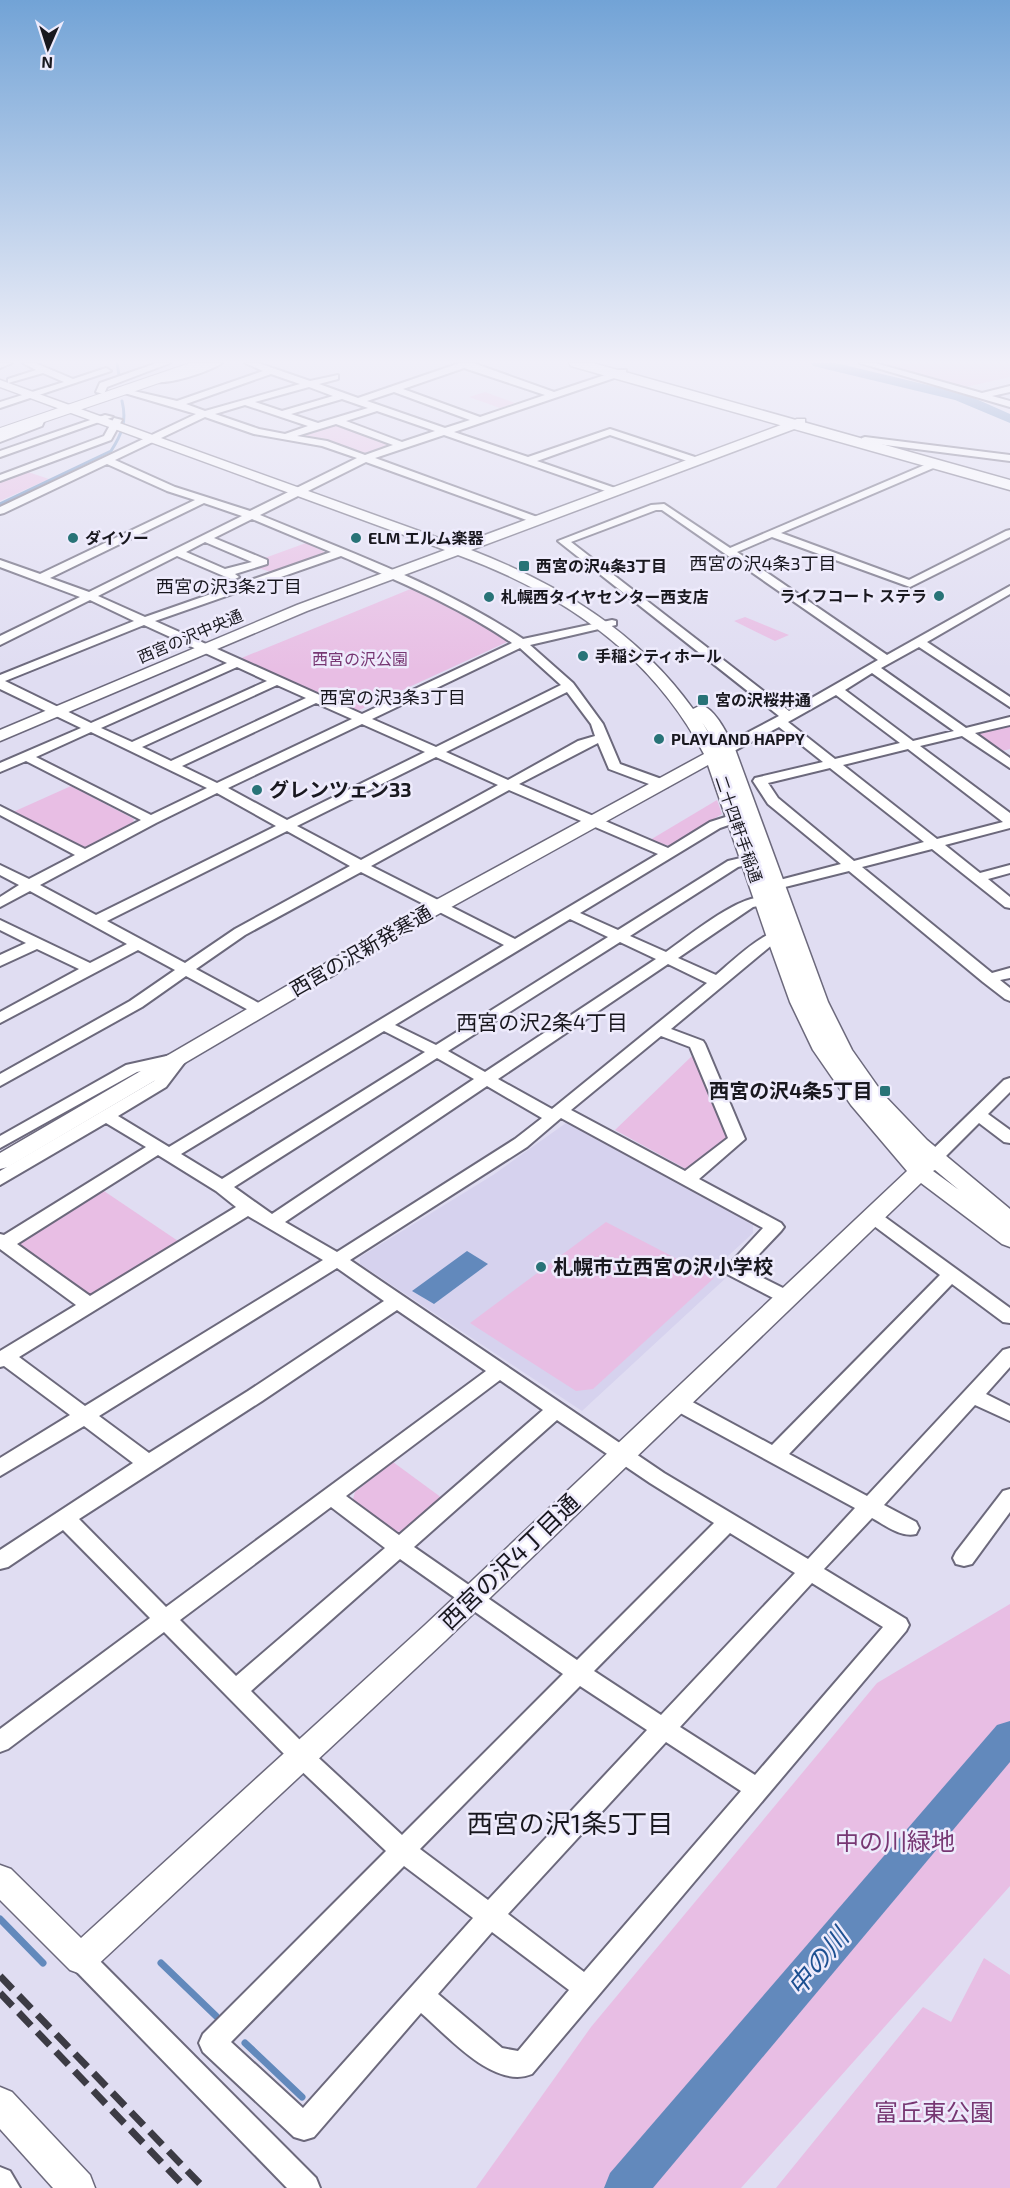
<svg xmlns="http://www.w3.org/2000/svg" width="1010" height="2188" viewBox="0 0 1010 2188" font-family="'Exo 2','Noto Sans JP',sans-serif">
<style>
.built{fill:#d6d2ee}
.green{fill:#e8bee4}
.water{fill:#6289bc}
.lines{fill:none;stroke-linecap:round;stroke-linejoin:round}
.stream-far1{stroke:#6289bc;stroke-width:3}
.stream{stroke:#6289bc;stroke-width:7}
.river{fill:#6289bc;fill-rule:evenodd}
.minor-casing{stroke:#6c697c;stroke-width:4}
.tertiary-casing{stroke:#6c697c;stroke-width:3}
.primary-casing{stroke:#6c697c;stroke-width:2}
.trunk-casing{stroke:#6c697c;stroke-width:3}
.minor{fill:#fff;fill-rule:evenodd}
.tertiary{fill:#fff;fill-rule:evenodd}
.primary{fill:#fff;fill-rule:evenodd}
.trunk{fill:#fff;fill-rule:evenodd}
.rail{stroke:#3c3b44;stroke-width:7;stroke-dasharray:18 9;stroke-linecap:butt}
.poi-dot{fill:#287377;stroke:#eeebfc;stroke-width:2}
.labels{text-anchor:middle;stroke-width:5;stroke-linejoin:round;paint-order:stroke}
.far-poi-label{font-size:16px;font-weight:bold;fill:#19181f;stroke:#eeebfc;text-anchor:start}
.far-street-label{font-size:16px;fill:#19181f;stroke:#eeebfc}
.far-park-label{font-size:16px;fill:#773773;stroke:#eeebfc}
.far-neighbourhood-label{font-size:18px;fill:#19181f;stroke:#eeebfc}
.poi-label{font-size:20px;font-weight:bold;fill:#19181f;stroke:#eeebfc;text-anchor:start}
.street-label{font-size:20px;fill:#19181f;stroke:#eeebfc}
.neighbourhood-label{font-size:21px;fill:#19181f;stroke:#eeebfc}
.near-street-label{font-size:24px;fill:#19181f;stroke:#eeebfc}
.near-park-label{font-size:24px;fill:#773773;stroke:#eeebfc}
.near-neighbourhood-label{font-size:26px;fill:#19181f;stroke:#eeebfc}
.near-water-label{font-size:26px;font-style:italic;fill:#1d5091;stroke:#eeebfc}
</style>
<rect width="100%" height="100%" fill="#e0ddf2"/>
<polygon class="built" points="566,1123 753,1225 753,1233 714,1269 728,1276 582,1411 360,1264 360,1257 493,1175"/>
<g class="green">
<polygon points="872,363 1010,363 1010,377 966,387"/>
<polygon points="485,392 515,403 500,408 469,397"/>
<polygon points="332,424 337,424 391,446 363,454 325,440 299,435"/>
<polygon points="25,471 49,479 0,501 0,480"/>
<polygon points="306,543 329,554 274,573 255,567 269,562 262,559"/>
<path d="M413 588C446 603 477 620 508 641L507 642 357 711 239 659Z"/>
<polygon points="745,617 789,635 775,641 734,621"/>
<polygon points="1010,725 1010,749 998,752 975,733"/>
<polygon points="71,786 134,819 133,822 84,848 76,848 13,812"/>
<polygon points="717,800 722,814 670,846 650,840"/>
<polygon points="692,1056 726,1130 726,1141 695,1167 686,1169 615,1130"/>
<polygon points="101,1189 181,1243 95,1295 86,1295 17,1246 18,1241"/>
<polygon points="606,1222 714,1278 593,1389 576,1391 470,1323"/>
<polygon points="393,1462 442,1498 405,1531 396,1532 353,1499 355,1492"/>
<polygon points="1010,1604 1010,1886 741,2188 476,2188 591,2027 877,1683"/>
<polygon points="984,1958 1010,1975 1010,2188 776,2188 923,2007 951,2022"/>
</g>
<polygon class="water" points="467,1251 488,1264 434,1304 412,1291"/>
<g class="lines">
<g class="stream-far1">
<polyline points="117,363 119,375"/>
<path d="M0 504 111 451C122 434 127 421 122 401"/>
</g>
<g class="stream">
<polyline points="0,1919 43,1963"/>
<polyline points="161,1963 216,2016"/>
<polyline points="245,2043 302,2097"/>
</g>
<g class="river">
<polygon points="811,363 836,363 965,394 1010,414 1010,423 955,400 813,366"/>
<polygon points="1010,1721 1010,1762 653,2188 604,2188 610,2173 997,1725"/>
</g>
<g class="minor-casing">
<g id="minor">
<polygon points="0,363 12,363 0,368"/>
<polygon points="23,363 35,363 73,379 106,368 111,371 0,408 0,402 64,382 43,373 8,383 8,379 36,370"/>
<polygon points="157,363 170,363 107,387 104,394 96,392 100,383"/>
<path d="M209 363H222C211 371 162 388 150 380L174 375Z"/>
<path d="M245 363H258L310 381 338 375V379L319 384 358 398 460 363H473L554 392 620 370H626V374L454 432 528 457 610 429 701 459V463H693L610 435 537 461 618 489 619 491 614 494 444 435 375 458 540 518V522H532L366 462 260 515C349 552 442 585 523 639L612 620 616 621V625L530 645 573 683 603 724 620 764 667 781 669 784 667 787H657L609 769 598 743 519 784 668 848 710 822 735 814 742 818 740 821 720 828 580 913 618 930 728 861 749 856 756 860 754 863 738 867 630 936 666 952C688 937 742 891 768 898L770 901 768 904 753 907 678 958 716 975C731 963 778 915 795 934L793 937 779 939 671 1029 703 1041 705 1044 745 1139 699 1179 781 1223 784 1227 781 1231 745 1269 795 1294 797 1298 795 1302 788 1304 781 1302 727 1274 724 1270 763 1228 561 1118 527 1147 350 1260 664 1473 808 1559 855 1508 671 1408 668 1403 671 1398 678 1396 685 1398 772 1445 940 1275 866 1220 863 1216 866 1212H878L1010 1308V1323L1003 1322 952 1284 789 1454 867 1496 1003 1350 1010 1348V1367L986 1394 1010 1406V1421L975 1405 884 1505 916 1522 919 1528 916 1534C901 1538 885 1525 872 1518L824 1569 906 1619 909 1625 906 1631 532 2074C494 2090 448 2036 421 2013L314 2137 304 2140 294 2137 203 2052 199 2043 203 2034 386 1851 293 1763 164 1632 8 1749 0 1752V1729L150 1618 63 1530 8 1567 0 1569V1550L133 1463 84 1426 0 1476V1458L70 1415 4 1366 0 1367V1351L76 1305 0 1249V1234L4 1235 146 1147 106 1123 0 1185V1171L154 1081 165 1066 137 1072 0 1148V1136L126 1065 180 1053 188 1058 166 1087 118 1116 169 1147 504 945 361 872 245 935 196 969 266 1007 268 1010 266 1013H254L186 976 142 1007 0 1086V1074L130 1001 175 970 138 950 0 1023V1012L79 969 37 949 0 966V955L26 943 0 930V920L90 963 127 944 30 891 0 907V897L19 885 0 875V865L29 879 75 855 0 815V806L85 849 141 820 26 761 0 772V763L81 728 0 689V675L134 621 90 600 0 645V636L80 597 0 567V560L40 574 195 500 167 491 107 464 4 513 0 514V507L196 414 121 392V388L177 401 263 371ZM464 368 545 395 480 417 403 389ZM271 374 300 384 205 411 186 404ZM309 387 333 396 282 411 255 402ZM394 392 470 420 445 428 367 401ZM342 399 368 408 318 423 291 414ZM245 405 308 426 285 434 259 429 215 414ZM377 411 435 431 402 442 346 421ZM205 417 254 434 322 446 357 458 250 511 175 487 115 460ZM336 424 393 445 365 455 327 441 297 436ZM204 503 242 516 89 592 50 578ZM252 519 331 552 145 617 98 596 177 556 233 580 239 577 235 574 267 564V560L214 538ZM205 542 252 562 225 569 186 552ZM341 556C400 582 458 606 512 643L362 714 155 621ZM144 625 227 663 91 723 5 681ZM520 648 561 685 436 747 372 719ZM237 667 267 681 132 742 101 728ZM277 685 306 698 171 761 142 747ZM567 692 591 724 595 736 578 741 508 780 446 752ZM316 703 352 719 217 783 182 766ZM362 724 425 752 287 820 228 788ZM91 732 207 788 151 815 36 757ZM436 757 498 785 361 860 297 826ZM509 790 658 854 515 939 371 866ZM217 793 276 826 96 915 40 885 156 823ZM287 831 350 866 235 929 185 963 107 921ZM570 919 608 937 436 1045 395 1025ZM620 942 656 959 485 1072 448 1051ZM668 964 707 983 552 1109 498 1079ZM384 1031 425 1052 222 1179 181 1154ZM661 1036 690 1047 728 1138 685 1171 571 1110ZM437 1058 474 1079 272 1214 234 1187ZM487 1086 542 1118 515 1139 337 1252 285 1222ZM158 1155 216 1191 236 1207 90 1296 17 1244ZM248 1216 323 1260 85 1406 19 1357ZM337 1268 384 1301 248 1391 149 1453 99 1416ZM397 1310 486 1371 166 1607 79 1519 262 1401ZM500 1380 543 1410 399 1535 346 1496ZM557 1420 650 1483 714 1523 577 1660 414 1547ZM331 1507 385 1548 236 1676 180 1620ZM730 1533 795 1573 661 1715 594 1671ZM400 1559 563 1674 402 1835 309 1749 251 1691ZM812 1583 883 1627 755 1775 680 1727ZM580 1686 647 1730 488 1900 420 1849ZM666 1742 741 1791 584 1972 508 1914ZM404 1866 473 1918 303 2108 231 2042ZM492 1932 569 1990 518 2051 502 2048 438 1994Z"/>
<polygon points="860,363 875,363 982,393 1010,386 1010,392 992,396 1010,401 1010,407"/>
<polygon points="105,415 113,417 0,457 0,451"/>
<polygon points="40,416 45,419 42,426 0,442 0,436 35,422 37,417"/>
<polygon points="114,418 122,420 111,440 0,481 0,475 104,436"/>
<polygon points="865,437 1010,455 1010,461 862,442 862,438"/>
<path d="M934 461 938 462V466L781 533 909 580 1006 531 1010 530V537L910 587 772 537 737 552 887 655 1010 586V594L927 642 1010 697V707L919 647 881 668 966 728 1010 717V725L975 733 1010 758V768L962 736 920 746 1010 813V828L945 845 980 873 1010 865V873L988 879 1010 897V908L1005 907 932 849 862 867 992 973 1010 968V978L1000 980 1010 988V1001L1005 999 983 982 849 871 777 889 772 888 770 885 772 882 841 864 768 804 753 781 755 778 823 762 779 727 732 752H722L721 749 722 746 779 716 558 541 651 505 664 504 730 548ZM656 510H662L878 660 789 711 571 542ZM872 673 954 731 913 741 845 690ZM836 695 900 743 835 759 788 722ZM908 749 1003 822 937 839 843 765ZM830 768 924 842 854 861 778 798 768 783Z"/>
<polygon points="1010,1078 1010,1092 988,1114 1010,1130 1010,1143 1004,1142 979,1123 940,1162 928,1162 925,1158 928,1154 1004,1080"/>
<polygon points="1010,1489 1010,1512 972,1564 964,1566 956,1564 953,1558 956,1552 1003,1491"/>
<polygon points="81,1947 90,1951 316,2178 320,2188 287,2188 72,1967 68,1959 72,1951"/>
<polygon points="0,2167 10,2171 20,2188 0,2188"/>
</g>
</g>
<g class="tertiary-casing">
<g id="tertiary">
<path d="M0 380 458 545 797 419H805V425L471 550C559 584 638 632 693 709L701 705C716 709 728 736 735 749L828 1002 852 1050 883 1094 927 1140 1010 1209V1247L1002 1244 921 1183 445 1641 92 1970 81 1974 70 1970 0 1900V1865L11 1869 81 1938 425 1625 907 1171 851 1105 813 1050 790 1002 766 935 708 765 426 921 8 1167 0 1169V1153L412 913 704 754C652 654 562 593 458 555L307 611 0 741V730L297 605 445 550 0 387ZM702 722 718 747H717ZM935 1170 959 1190 933 1171Z"/>
<polygon points="0,2087 12,2092 90,2175 95,2188 53,2188 0,2129"/>
</g>
</g>
<g class="primary-casing">
<polygon id="primary" points="190,363 211,363 209,366 0,437 0,428"/>
</g>
<g class="trunk-casing">
<polygon id="trunk" points="569,363 593,363 1010,480 1010,490 571,366"/>
</g>
<use href="#minor" class="minor"/>
<use href="#tertiary" class="tertiary"/>
<use href="#primary" class="primary"/>
<use href="#trunk" class="trunk"/>
<g class="rail">
<polyline points="0,1976 204,2188"/>
<polyline points="0,1993 186,2188"/>
</g>
</g>
<linearGradient id="sky" x2="0" y2="1"><stop stop-color="#72a3d6"/><stop offset="0.54" stop-color="#f1f0f9"/><stop offset="1" stop-color="#f1f0f9" stop-opacity="0"/></linearGradient>
<rect width="1010" height="670" fill="url(#sky)"/>
<g class="poi-dot">
<circle cx="73" cy="538" r="6"/>
<circle cx="356" cy="538" r="6"/>
<rect x="518" y="560" width="12" height="12" rx="3"/>
<circle cx="939" cy="596" r="6"/>
<circle cx="489" cy="597" r="6"/>
<circle cx="583" cy="656" r="6"/>
<rect x="697" y="694" width="12" height="12" rx="3"/>
<circle cx="659" cy="739" r="6"/>
<circle cx="257" cy="790" r="6"/>
<rect x="879" y="1085" width="12" height="12" rx="3"/>
<circle cx="541" cy="1267" r="6"/>
</g>
<g class="labels">
<g class="far-poi-label">
<text x="85" y="544">ダイソー</text>
<text x="368" y="544">ELM エルム楽器</text>
<text x="536" y="572">西宮の沢4条3丁目</text>
<text x="927" y="602" text-anchor="end">ライフコート ステラ</text>
<text x="501" y="603">札幌西タイヤセンター西支店</text>
<text x="595" y="662">手稲シティホール</text>
<text x="715" y="706">宮の沢桜井通</text>
<text x="671" y="745">PLAYLAND HAPPY</text>
</g>
<g class="far-street-label">
<text transform="translate(190 636) rotate(-23)" y="6">西宮の沢中央通</text>
<text transform="translate(739 829) rotate(71)" y="6">二十四軒手稲通</text>
</g>
<g class="far-park-label">
<text x="360" y="665">西宮の沢公園</text>
</g>
<g class="far-neighbourhood-label">
<text x="763" y="570">西宮の沢4条3丁目</text>
<text x="229" y="593">西宮の沢3条2丁目</text>
<text x="393" y="704">西宮の沢3条3丁目</text>
</g>
<g class="poi-label">
<text x="269" y="797">グレンツェン33</text>
<text x="873" y="1098" text-anchor="end">西宮の沢4条5丁目</text>
<text x="553" y="1274">札幌市立西宮の沢小学校</text>
</g>
<g class="street-label">
<text transform="translate(361 951) rotate(-30)" y="7">西宮の沢新発寒通</text>
</g>
<g class="neighbourhood-label">
<text x="542" y="1030">西宮の沢2条4丁目</text>
</g>
<g class="near-street-label">
<text transform="translate(510 1562) rotate(-44)" y="8">西宮の沢4丁目通</text>
</g>
<g class="near-park-label">
<text x="895" y="1850">中の川緑地</text>
<text x="934" y="2121">富丘東公園</text>
</g>
<g class="near-neighbourhood-label">
<text x="570" y="1833">西宮の沢1条5丁目</text>
</g>
<g class="near-water-label">
<text transform="translate(818 1962) rotate(-50)" y="9">中の川</text>
</g>
</g>
<g transform="translate(48 48) rotate(183)" stroke="#eeebfc" stroke-width="4.5" paint-order="stroke">
<path d="M0-4.5L10 22L0 15L-10 22Z" fill="#19181f"/>
<text y="-9" font-size="16" font-weight="bold" text-anchor="middle" fill="#19181f">N</text>
</g>
</svg>
